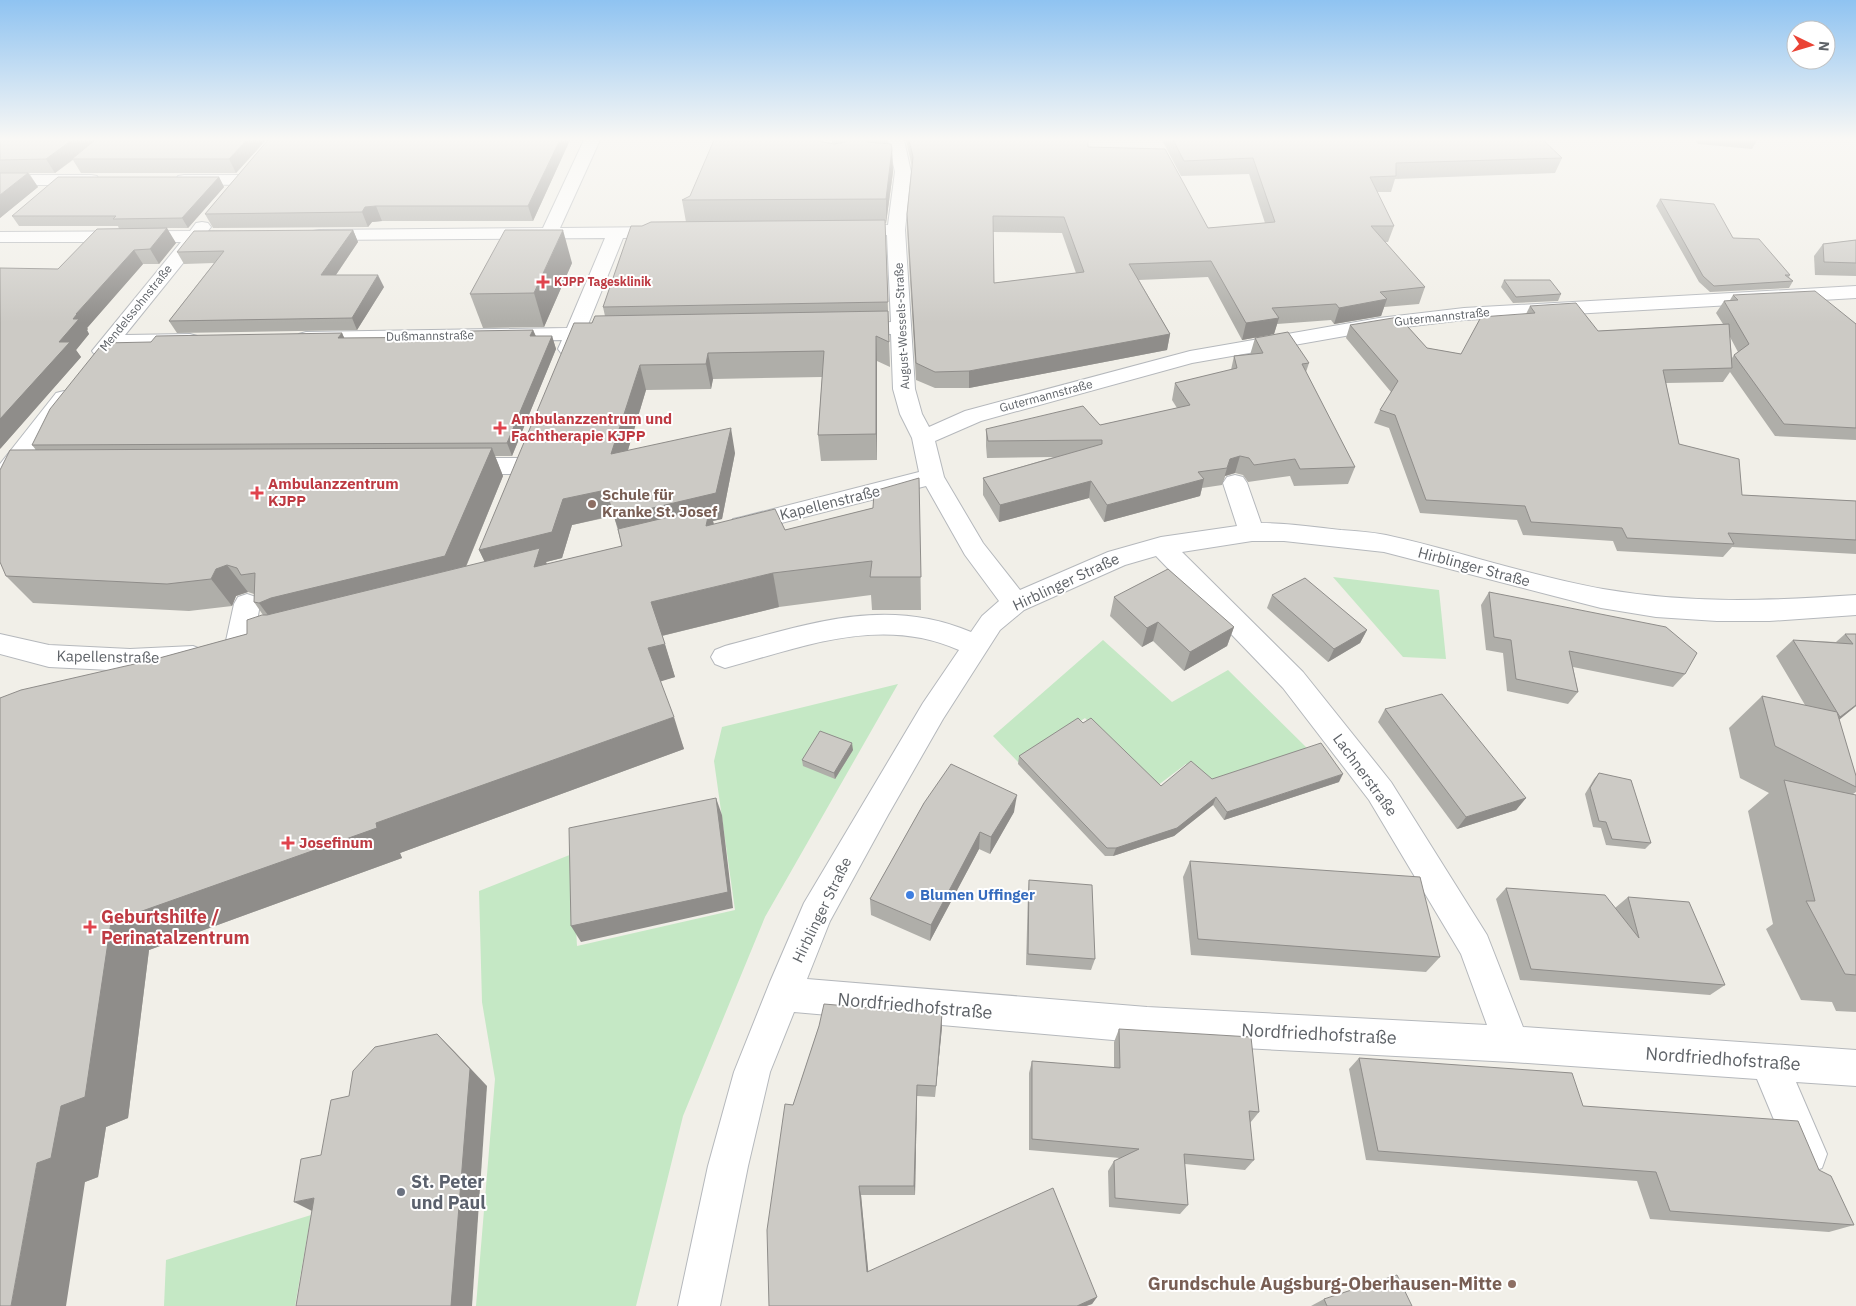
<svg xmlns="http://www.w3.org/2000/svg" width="1856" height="1306" viewBox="0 0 1856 1306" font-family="'IBM Plex Sans',sans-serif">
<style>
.green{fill:#c5e8c5}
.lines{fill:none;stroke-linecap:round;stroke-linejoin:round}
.minor-casing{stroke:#b5b8bc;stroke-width:2}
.minor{fill:#fff;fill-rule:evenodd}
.wall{fill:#afaea9;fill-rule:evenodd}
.shaded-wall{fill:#8f8d8a}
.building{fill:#cccac5;stroke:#8f8d8a;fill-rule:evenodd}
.health-dot{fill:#e0444e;stroke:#fff;stroke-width:2}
.education-dot{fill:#8d6e63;stroke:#fff;stroke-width:2}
.shop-dot{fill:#3f7fe0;stroke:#fff;stroke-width:2}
.worship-dot{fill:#6b7280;stroke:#fff;stroke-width:2}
.labels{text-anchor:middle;stroke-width:4;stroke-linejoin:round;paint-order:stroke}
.far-health-label{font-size:12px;font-weight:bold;fill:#be3a42;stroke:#fff;text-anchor:start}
.far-street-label{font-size:12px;fill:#5f6368;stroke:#fff}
.health-label{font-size:15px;font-weight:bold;fill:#be3a42;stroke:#fff;text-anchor:start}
.education-label{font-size:15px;font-weight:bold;fill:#785e54;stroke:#fff;text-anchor:start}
.street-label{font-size:15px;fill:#5f6368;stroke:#fff}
.shop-label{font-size:15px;font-weight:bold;fill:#366cbe;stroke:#fff;text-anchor:start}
.near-health-label{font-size:18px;font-weight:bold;fill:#be3a42;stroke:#fff;text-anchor:start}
.near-street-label{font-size:18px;fill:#5f6368;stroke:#fff}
.near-worship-label{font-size:18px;font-weight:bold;fill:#5b616d;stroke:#fff;text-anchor:start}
.near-education-label{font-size:18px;font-weight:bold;fill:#785e54;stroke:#fff;text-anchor:end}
</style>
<rect width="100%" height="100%" fill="#f1efe8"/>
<g class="green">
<polygon points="1333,577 1439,590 1446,659 1403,657"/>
<polygon points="1103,640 1172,702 1228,670 1309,750 1208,784 1186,764 1153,789 1085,718 1018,762 993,736"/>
<polygon points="898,684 765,917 683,1116 636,1306 476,1306 495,1079 482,1002 479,891 572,854 577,946 735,910 714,761 722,727"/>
<polygon points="311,1215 295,1306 164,1306 166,1260"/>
</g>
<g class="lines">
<g class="minor-casing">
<g id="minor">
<polygon points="584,140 600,140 560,228 666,227 672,228 675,232 672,236 666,237 623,238 587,327 615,329 618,333 615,337 582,340 575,353 568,355 561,353 558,349 562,340 306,344 299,342 296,338 299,334 306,332 567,328 605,238 319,240 313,239 310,235 313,231 319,230 543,228"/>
<path d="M888 140H904L911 172 905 230 915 389 922 414 929 427 965 411 1190 351 1379 318 1464 308 1856 286V298L1464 320 1379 330 1192 363 981 421 935 441 944 477 983 543 1020 590 1108 552 1161 537 1237 526 1223 483 1227 477 1235 475 1243 477 1247 483 1261 523C1288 523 1314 527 1341 530 1355 531 1371 532 1386 535 1459 551 1530 576 1603 589 1690 604 1768 601 1856 595V615L1769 621H1717L1656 617 1601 608 1554 596 1384 552 1284 541H1252L1182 552 1303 672 1391 782 1487 935 1523 1027 1856 1050V1086L1796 1082 1827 1154 1822 1168 1808 1173 1794 1168 1757 1079 1512 1062 1147 1043 794 1012 770 1072 748 1166 720 1306H678L708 1166 734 1072 770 982 804 903 923 703 959 650C881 615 802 647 725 668L715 664 711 657 715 650 725 646C809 624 886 596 971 632L982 616 999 601 965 555 926 486 742 533 733 531 730 525 733 519 742 517 919 472 912 438 900 414 893 389 891 334 851 335 844 333 841 329 844 325 891 322 887 235 843 234 840 230 843 226 888 225 895 172ZM1156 556 1283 688 1369 800 1461 954 1487 1025 1147 1007 807 979 830 921 888 815 943 719 1000 630 1024 610 1125 565Z"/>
<polygon points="0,175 91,175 97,176 99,180 97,184 91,185 0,185"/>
<polygon points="184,175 241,175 247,176 249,180 247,184 241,185 178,184 176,180 178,176"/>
<path d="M202 222 208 223 211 227 208 231 234 232 237 236 234 240 200 242 125 335 190 334 197 336 200 340 197 344 115 348C109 356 105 358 95 355L92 351 181 242H0V232L190 231 196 223Z"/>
<polygon points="64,391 72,393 75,398 8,485 0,488 0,464 56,393"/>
<polygon points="462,458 521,458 529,461 533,466 529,471 521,474 462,474 454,471 450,466 454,461"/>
<polygon points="247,594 256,597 260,604 252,650 248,657 238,660 228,657 224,650 234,604 238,597"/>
<polygon points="0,634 49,645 130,649 193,646 203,650 207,657 203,664 193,668 130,671 49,667 0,654"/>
</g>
</g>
<use href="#minor" class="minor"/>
</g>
<g class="wall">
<polygon points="0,140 266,140 236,173 81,173 73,160 55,173 29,173 38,187 0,218"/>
<polygon points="268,140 570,140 533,221 382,221 372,222 368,227 213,228 205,214"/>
<path d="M832 140H888V144L892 149 893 172 886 223H885L890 367 877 361V460L821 461 818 435 822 377 713 379 711 389 646 390 628 450 735 453 722 519 713 521 714 524 785 530 873 508 919 478 921 610H872L871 595 779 607 662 636 675 677 660 681 684 749 400 853 402 858 149 950 128 1118 106 1127 98 1177 85 1182 152 660 247 634 263 615 254 602V594L248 592 236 596 232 606 189 611 33 603 6 576 36 450 32 445 151 342 342 333 344 338 467 337 533 330 536 336H552L556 349 512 456H495L503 476 466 567 485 562 479 550 592 323 605 316 603 307 642 226 686 222 682 200 823 142 832 143ZM614 516 622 546 547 564 546 562 562 558 572 525Z"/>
<path d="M906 140H1088V147L1208 228 1265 223 1249 174 1181 176 1162 140H1543L1562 158 1555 173 1395 179 1391 192H1377L1394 226 1388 242H1385L1425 287 1419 304 1384 307 1381 316 1334 324 1331 320 1277 324 1274 334 1242 340 1208 277 1139 280 1170 334 1167 350 969 388H935L916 380 907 230V214L912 167ZM993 232 1062 233 1076 273 994 283Z"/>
<polygon points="1695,140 1757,140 1752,149 1698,144"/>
<polygon points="219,177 224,187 188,228 165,228 176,243 159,264 143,264 87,328 88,329 87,330 89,334 76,350 81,357 0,449 119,229 118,226 19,226 12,216"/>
<polygon points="1660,199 1733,238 1790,275 1789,277 1793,281 1789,288 1710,292 1699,282 1656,206"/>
<polygon points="353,230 358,242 336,275 384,287 357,330 177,333 169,321 214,263 184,264 177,252"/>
<polygon points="1856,240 1856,276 1815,275 1814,256 1823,244"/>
<polygon points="572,263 544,327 483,328 470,294"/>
<polygon points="1504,280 1561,294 1558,301 1513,303 1501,287"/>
<path d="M1733 295 1856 324V440L1775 436 1730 372 1723 382 1666 383 1679 444 1742 495 1856 501V554L1732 547 1723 557 1617 551 1613 541 1523 535 1517 520 1420 513 1389 428 1374 423 1380 410 1391 392 1346 338 1350 325 1427 348 1461 354 1526 314 1530 306 1598 331 1723 324 1716 313 1724 301 1730 300ZM1730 337 1738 352 1734 355 1732 358Z"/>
<polygon points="1255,338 1309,363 1306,372 1355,467 1348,484 1294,486 1290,476 1248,482 1243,475 1235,473 1225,476 1222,485 1202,488 1200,496 1104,522 1089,498 999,522 983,495 983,478 1054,457 987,458 986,446 986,429 1100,425 1177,408 1172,400 1175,383 1231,370 1234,356 1250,355"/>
<polygon points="1489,592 1685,674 1673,687 1573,667 1578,692 1568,704 1507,691 1503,653 1486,650 1481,605"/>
<polygon points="1272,595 1367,630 1360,643 1328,662 1267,608"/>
<polygon points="1114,597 1234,627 1227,646 1184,671 1153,641 1142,647 1110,616"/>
<polygon points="1845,634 1856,634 1856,706 1839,720 1856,776 1856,792 1853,794 1856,795 1856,1012 1836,1011 1832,1002 1801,1000 1766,929 1773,924 1748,811 1769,793 1740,778 1729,728 1762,696 1805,705 1776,656 1793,640 1836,642"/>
<polygon points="1385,709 1526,798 1516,810 1457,829 1378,722"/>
<polygon points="1083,723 1161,786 1212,779 1339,782 1224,820 1213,805 1174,836 1113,856 1105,856 1018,764 1019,756"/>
<polygon points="853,750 835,779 803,766 802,760"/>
<polygon points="1599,773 1651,843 1645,849 1606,845 1601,828 1593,827 1585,794 1594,779"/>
<polygon points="924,803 1014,812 990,854 979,849 930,941 871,915 870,899"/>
<polygon points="1190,861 1440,957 1426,972 1191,955 1183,877"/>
<polygon points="1029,880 1095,959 1091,970 1026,965 1028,891"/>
<polygon points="1506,888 1615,908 1628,897 1725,985 1710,995 1520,980 1496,899"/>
<polygon points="819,1026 942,1027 935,1097 917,1096 915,1195 861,1195 868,1271 1097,1297 1092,1304 1086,1306 769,1306 793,1105"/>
<polygon points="1119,1029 1259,1112 1250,1123 1254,1160 1245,1170 1185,1164 1188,1205 1180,1214 1109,1207 1108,1171 1114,1161 1120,1158 1029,1150 1029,1073 1032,1061 1114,1068 1114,1042"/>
<polygon points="1359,1058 1583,1106 1819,1170 1854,1225 1829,1232 1650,1219 1637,1181 1366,1160 1349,1069"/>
<polygon points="1324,1299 1412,1306 1311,1306"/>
</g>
<g class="shaded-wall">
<polygon points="72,140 98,140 55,173 46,159"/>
<polygon points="247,140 266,140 236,173 229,159"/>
<polygon points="560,140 570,140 533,221 528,206"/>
<polygon points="892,149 893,172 886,223 886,199"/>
<polygon points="28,173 38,187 0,218 0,195"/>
<polygon points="219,177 224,187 188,228 182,218"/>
<polygon points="376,206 382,221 372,222 368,227 362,212 365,207"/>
<polygon points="167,228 176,243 159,264 150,249"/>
<polygon points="353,230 358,242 327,288 321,275"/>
<polygon points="563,230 572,263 544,327 534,293"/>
<polygon points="134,250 143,264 87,328 88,329 87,330 89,334 76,350 81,357 0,449 0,419 59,342 76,314"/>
<polygon points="378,275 384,287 357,330 352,318"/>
<polygon points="1387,299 1381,316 1334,324 1339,308"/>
<polygon points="1279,318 1274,334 1242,340 1246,323"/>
<polygon points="533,330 538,342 530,336"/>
<polygon points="342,333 348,346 338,338"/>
<polygon points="1170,334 1167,350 969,388 969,371"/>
<polygon points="552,336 556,349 512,456 507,443"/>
<polygon points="876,336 877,361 877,460 876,434"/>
<polygon points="708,353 713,379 711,389 706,364"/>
<polygon points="640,365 646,390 619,480 611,454"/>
<polygon points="731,428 735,453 722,519 713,521 717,541 623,543 614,517"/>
<polygon points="492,448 503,476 459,583 279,630 259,603"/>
<polygon points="1240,456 1235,473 1225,476 1222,485 1227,468 1230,459"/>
<polygon points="1204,479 1200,496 1104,522 1107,505"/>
<polygon points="1091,481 1089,498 999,522 1000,505"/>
<polygon points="606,490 615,515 572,525 562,558 546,562 554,582 534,567 491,575 479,550 563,499"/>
<polygon points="227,565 248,592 236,596 232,606 211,579 216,569"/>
<polygon points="773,573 779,607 661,636 651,602"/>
<polygon points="1158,622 1153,641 1142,647 1147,628"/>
<polygon points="1234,627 1227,646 1184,671 1190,652"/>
<polygon points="1367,630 1360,643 1328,662 1334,649"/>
<polygon points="665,644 675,677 659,682 648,648"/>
<polygon points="1856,705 1856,706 1821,734 1840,717"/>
<polygon points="674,717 684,749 400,853 402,858 149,950 128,1118 106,1127 98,1177 85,1182 66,1306 11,1306 37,1163 61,1106 111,922 376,823"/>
<polygon points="852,743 853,750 835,779 834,773"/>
<polygon points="1343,774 1339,782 1224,820 1227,812"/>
<polygon points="1017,795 1014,812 990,854 991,837"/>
<polygon points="1216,797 1213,805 1174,836 1113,856 1116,848"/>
<polygon points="716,798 722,815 733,908 581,942 571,926"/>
<polygon points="1526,798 1516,810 1457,829 1466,817"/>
<polygon points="980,832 979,849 930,941 931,925"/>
<polygon points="942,1014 942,1027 935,1097 936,1086"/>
<polygon points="437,1034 455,1052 487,1086 472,1306 451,1306"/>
<polygon points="917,1085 917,1096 915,1195 914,1186"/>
<polygon points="859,1186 861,1195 869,1279 867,1272"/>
<polygon points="314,1198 320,1215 294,1202"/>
<polygon points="1097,1297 1092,1304 1086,1306 1077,1306"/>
</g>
<g class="building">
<polygon points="0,140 72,140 46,159 0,160"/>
<polygon points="95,140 247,140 229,159 72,159"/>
<polygon points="268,140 560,140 528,206 376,206 365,207 362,212 205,214"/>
<polygon points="714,140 819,140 823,142 834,144 845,142 846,140 864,140 867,142 891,144 892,149 886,199 682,200 690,196"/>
<path d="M909 140H1088V147L1165 149 1208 228 1275 222 1253 158 1184 161 1173 140H1543L1562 158 1396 163V176L1370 177 1394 226H1371L1425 287 1380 292 1387 299 1339 308 1336 304 1272 308 1279 318 1246 323 1211 261 1129 264 1170 334 969 371 935 372 916 363 907 214 913 157ZM993 216 1064 217 1084 272 994 283Z"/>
<polygon points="0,173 28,173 0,195"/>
<polygon points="58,177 219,177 182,218 113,219 116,216 12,216"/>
<polygon points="1660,199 1714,204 1733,238 1759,239 1790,275 1785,275 1793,281 1714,286 1703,276"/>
<polygon points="885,220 888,302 603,307 631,226 642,226 651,222"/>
<polygon points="167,228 150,249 134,250 76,314 77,314 73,319 79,319 59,342 70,342 0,419 0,268 58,269 97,229"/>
<polygon points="353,230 321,275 378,275 352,318 169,321 224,251 177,252 194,231"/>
<polygon points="505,230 563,230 534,293 470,294"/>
<polygon points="1856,240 1856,263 1824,262 1823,244"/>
<polygon points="1504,280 1550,280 1561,294 1516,297"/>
<polygon points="1815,291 1856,324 1856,428 1784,424 1734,355 1749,344 1724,301 1738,300 1733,295"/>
<polygon points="1576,303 1598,331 1729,324 1732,368 1663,370 1679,444 1739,459 1742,495 1856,501 1856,540 1728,533 1734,544 1627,538 1622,528 1531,522 1525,506 1426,500 1395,415 1380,410 1398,381 1350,325 1399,317 1427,348 1461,354 1481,317 1535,313 1530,306"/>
<polygon points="888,311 889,342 876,336 876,434 818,435 824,351 708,353 706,364 640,365 611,454 731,428 716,493 614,517 606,490 563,499 552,532 479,550 574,323 592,323 595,316"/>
<polygon points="533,330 530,336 552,336 507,443 32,445 50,409 103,343 151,342 156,336 342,333 338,338 467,337 470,331"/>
<polygon points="1288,332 1309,363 1302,364 1355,467 1300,469 1295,459 1254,465 1249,458 1240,456 1230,459 1227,468 1198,472 1204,479 1107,505 1091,481 1000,505 983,478 1102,444 1102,440 988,441 986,429 1083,406 1100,425 1190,405 1175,383 1237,368 1234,356 1263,353 1255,338"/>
<polygon points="492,448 445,556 271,598 259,603 254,602 255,573 241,575 237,568 227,565 216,569 211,579 167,584 6,576 0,562 0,470 10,450"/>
<polygon points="919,478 921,577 870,577 872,561 773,573 651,602 665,644 648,648 674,717 376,823 377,828 111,922 85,1097 61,1106 51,1158 37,1163 11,1306 0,1306 0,698 21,690 152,660 247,634 247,620 262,615 267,615 540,548 534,567 622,546 618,529 710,507 706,526 775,509 785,530 873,508 874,491"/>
<polygon points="1168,569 1234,627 1190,652 1158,622 1147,628 1114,597"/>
<polygon points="1305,578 1367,630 1334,649 1272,595"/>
<polygon points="1489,592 1666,627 1697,653 1685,674 1569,651 1578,692 1516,679 1511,640 1494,637"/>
<polygon points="1845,634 1856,634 1856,705 1840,717 1793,640 1853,644"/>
<polygon points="1442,694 1526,798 1466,817 1385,709"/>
<polygon points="1762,696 1837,712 1856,776 1856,787 1775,746"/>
<polygon points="1078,718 1083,723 1091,718 1161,786 1191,761 1212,779 1321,743 1343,774 1227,812 1216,797 1177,828 1116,848 1107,848 1019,756"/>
<polygon points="820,731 852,743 834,773 802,760"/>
<polygon points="951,764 1017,795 991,837 980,832 931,925 870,899 924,803"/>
<polygon points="1599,773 1631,780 1651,843 1612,839 1606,822 1599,821 1590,788"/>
<polygon points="1784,780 1856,795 1856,975 1845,974 1806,901 1815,901"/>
<polygon points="716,798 728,892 571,926 569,828"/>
<polygon points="1190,861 1420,877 1440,957 1198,939"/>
<polygon points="1029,880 1092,885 1095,959 1028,954"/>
<polygon points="1506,888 1605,895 1639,938 1628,897 1689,902 1725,985 1531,969"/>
<polygon points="824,1004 942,1014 936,1086 917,1085 914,1186 859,1186 867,1272 1053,1188 1097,1297 1077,1306 769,1306 767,1230 785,1104 793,1105 819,1026"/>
<polygon points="1119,1029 1251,1037 1259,1112 1249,1111 1254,1160 1184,1154 1188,1205 1115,1198 1114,1161 1139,1149 1032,1139 1032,1061 1120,1068"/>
<polygon points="437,1034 470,1069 451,1306 296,1306 314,1198 294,1202 301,1159 321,1155 331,1100 349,1096 353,1071 375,1047"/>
<polygon points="1359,1058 1572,1073 1583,1106 1798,1121 1819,1170 1831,1176 1854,1225 1670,1211 1656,1172 1378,1151"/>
<polygon points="1397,1275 1412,1306 1327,1306 1324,1299"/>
</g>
<linearGradient id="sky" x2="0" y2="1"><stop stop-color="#8fc3f1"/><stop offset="0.43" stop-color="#f9f8f5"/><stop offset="1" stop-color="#f9f8f5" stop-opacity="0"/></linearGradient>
<rect width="1856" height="323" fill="url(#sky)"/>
<g class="health-dot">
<path d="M540.5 274.5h5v5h5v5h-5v5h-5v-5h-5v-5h5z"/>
<path d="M497.5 420.5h5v5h5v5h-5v5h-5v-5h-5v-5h5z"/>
<path d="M254.5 485.5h5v5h5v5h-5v5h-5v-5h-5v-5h5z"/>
<path d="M285.5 835.5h5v5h5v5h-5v5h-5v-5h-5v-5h5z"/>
<path d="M87.5 919.5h5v5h5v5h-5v5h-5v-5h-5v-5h5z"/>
</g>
<g class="education-dot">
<circle cx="592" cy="504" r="5"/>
<circle cx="1512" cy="1284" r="5"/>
</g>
<circle class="shop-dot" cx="910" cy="895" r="5"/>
<circle class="worship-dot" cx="401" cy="1192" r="5"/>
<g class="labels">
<g class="far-health-label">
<text x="554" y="286">KJPP Tagesklinik</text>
</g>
<g class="far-street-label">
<text transform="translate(136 308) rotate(-51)" y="4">Mendelssohnstraße</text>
<text transform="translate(1442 317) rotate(-6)" y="4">Gutermannstraße</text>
<text transform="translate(902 326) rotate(-93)" y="4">August-Wessels-Straße</text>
<text transform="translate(430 336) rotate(-1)" y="4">Dußmannstraße</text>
<text transform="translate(1046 396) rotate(-15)" y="4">Gutermannstraße</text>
</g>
<g class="health-label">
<text x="511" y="424">Ambulanzzentrum und<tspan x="511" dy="17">Fachtherapie KJPP</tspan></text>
<text x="268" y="489">Ambulanzzentrum<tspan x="268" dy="17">KJPP</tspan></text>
<text x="299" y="848">Josefinum</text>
</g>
<g class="education-label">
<text x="602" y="500">Schule für<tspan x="602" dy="17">Kranke St. Josef</tspan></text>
</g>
<g class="street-label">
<text transform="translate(830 503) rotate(-14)" y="5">Kapellenstraße</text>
<text transform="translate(1474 567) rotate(15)" y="5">Hirblinger Straße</text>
<text transform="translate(1066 582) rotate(-25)" y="5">Hirblinger Straße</text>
<text transform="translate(108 657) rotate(1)" y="5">Kapellenstraße</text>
<text transform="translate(1365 775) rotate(54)" y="5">Lachnerstraße</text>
<text transform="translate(822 910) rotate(-64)" y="5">Hirblinger Straße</text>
</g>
<g class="shop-label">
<text x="920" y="900">Blumen Uffinger</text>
</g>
<g class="near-health-label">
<text x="101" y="923">Geburtshilfe /<tspan x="101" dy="21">Perinatalzentrum</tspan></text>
</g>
<g class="near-street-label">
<text transform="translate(915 1006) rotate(5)" y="6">Nordfriedhofstraße</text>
<text transform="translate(1319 1034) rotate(3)" y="6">Nordfriedhofstraße</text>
<text transform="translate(1723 1059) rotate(4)" y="6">Nordfriedhofstraße</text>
</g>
<g class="near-worship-label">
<text x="411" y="1188">St. Peter<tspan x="411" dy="21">und Paul</tspan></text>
</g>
<g class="near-education-label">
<text x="1502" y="1290">Grundschule Augsburg-Oberhausen-Mitte</text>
</g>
</g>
<g transform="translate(1811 45) rotate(95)"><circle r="24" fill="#ffffff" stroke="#bfc1c3"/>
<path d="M0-4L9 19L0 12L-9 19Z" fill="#ea4335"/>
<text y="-8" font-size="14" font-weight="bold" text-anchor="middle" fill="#5f6368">N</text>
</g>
</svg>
